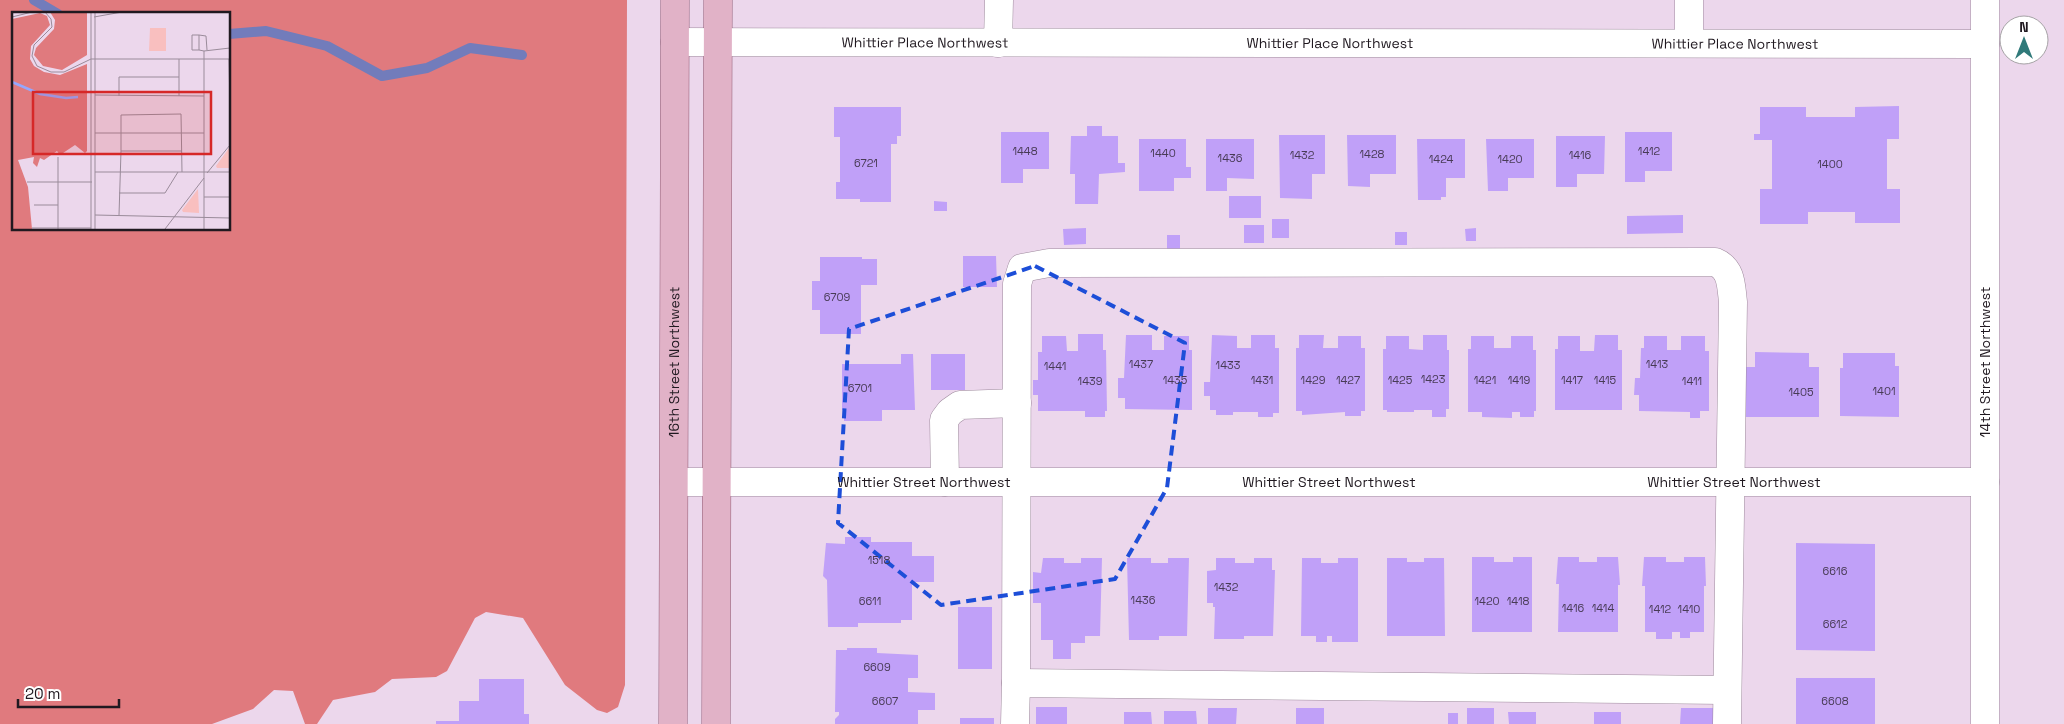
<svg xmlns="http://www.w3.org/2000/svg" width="2064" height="724" viewBox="0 0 2064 724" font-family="'Space Grotesk',sans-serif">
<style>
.forest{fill:#e07a7e;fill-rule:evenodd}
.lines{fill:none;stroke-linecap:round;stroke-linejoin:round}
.stream{stroke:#727cbb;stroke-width:10}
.building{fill:#c0a0f8}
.minor-casing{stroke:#9e8a9d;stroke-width:29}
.major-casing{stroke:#905b74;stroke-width:29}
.minor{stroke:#fff;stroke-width:28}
.major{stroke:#e1b2c7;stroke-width:28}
.marked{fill:none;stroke:#1d4ed8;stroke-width:4;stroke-dasharray:10 6;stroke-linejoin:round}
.labels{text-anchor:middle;stroke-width:4;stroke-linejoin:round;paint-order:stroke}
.number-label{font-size:11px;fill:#483b56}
.street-label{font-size:14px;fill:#201920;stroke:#fff}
.inset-river{fill:none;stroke:#95a7fe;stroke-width:2.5}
.inset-road{fill:none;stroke:#9a8b9a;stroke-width:1}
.view{fill:#d62828;fill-opacity:0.15;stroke:#d62828;stroke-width:2.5}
.inset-edge{fill:none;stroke:#201920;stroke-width:2.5}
</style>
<rect width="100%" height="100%" fill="#ecd7ec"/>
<path class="forest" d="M0 0H627L625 685 618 707 607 713 597 710 565 685 523 618 486 612 475 618 447 671 436 677 392 679 375 692 333 700 317 724H305L293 691 274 690 253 709 212 724H0ZM14 14H229V229H14Z"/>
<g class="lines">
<g class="stream">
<polyline points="34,0 58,14"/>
<polyline points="229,34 266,31 327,46 382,76 427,68 470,48 522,55"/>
</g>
</g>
<g class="building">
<polygon points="1899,106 1899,139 1887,139 1887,189 1900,189 1900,223 1855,223 1855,212 1808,212 1808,224 1760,224 1760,189 1772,189 1772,140 1754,140 1754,134 1760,134 1760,107 1806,107 1806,117 1855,117 1855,107"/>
<polygon points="834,107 901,107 901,136 897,136 897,144 891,144 891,202 860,202 860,199 836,199 836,182 840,182 840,137 834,137"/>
<polygon points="1087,126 1102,126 1102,136 1118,136 1118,163 1125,163 1125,172 1099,174 1098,204 1075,204 1075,174 1070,174 1071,136 1087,136"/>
<polygon points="1001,132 1049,132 1049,169 1023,169 1023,183 1001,183"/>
<polygon points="1625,132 1672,132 1672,171 1645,171 1645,182 1625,182"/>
<polygon points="1279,135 1325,135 1325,174 1312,174 1312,199 1280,198"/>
<polygon points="1347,135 1396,135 1396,174 1370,174 1370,187 1348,186"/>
<polygon points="1556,136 1605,136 1604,174 1577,174 1577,187 1556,187"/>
<polygon points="1139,139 1186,139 1186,167 1191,167 1191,178 1174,178 1174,191 1139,191"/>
<polygon points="1206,139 1254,139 1254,179 1227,178 1227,191 1206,191"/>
<polygon points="1417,139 1465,139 1465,178 1446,178 1446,197 1441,197 1441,200 1418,200"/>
<polygon points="1486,139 1534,139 1534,178 1508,178 1508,191 1488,191"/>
<rect x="1229" y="196" width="32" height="22"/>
<polygon points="934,201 947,202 947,211 934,211"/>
<polygon points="1683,215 1683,233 1627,234 1627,216"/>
<rect x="1272" y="219" width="17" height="19"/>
<rect x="1244" y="225" width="20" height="18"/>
<polygon points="1086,228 1086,244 1064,245 1063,229"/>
<polygon points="1476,228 1476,241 1466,241 1465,229"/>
<rect x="1395" y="232" width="12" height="13"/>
<rect x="1167" y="235" width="13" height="14"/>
<polygon points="963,256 996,256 997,287 963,287"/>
<polygon points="820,257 862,257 862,259 877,259 877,285 861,285 861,334 820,334 820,310 812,310 812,281 820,281"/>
<polygon points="1078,334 1103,334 1103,350 1106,350 1107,411 1105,411 1105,417 1085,417 1085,411 1038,411 1038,395 1033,395 1033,380 1038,380 1038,352 1042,352 1042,336 1066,336 1067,351 1078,351"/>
<polygon points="1126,335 1152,335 1152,350 1164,350 1164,336 1189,336 1189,350 1192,350 1192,410 1125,409 1125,398 1118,398 1118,378 1124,378"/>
<polygon points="1212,335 1237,336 1237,348 1251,348 1251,335 1275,335 1275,348 1279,348 1279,413 1273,413 1273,417 1258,417 1258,412 1233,412 1233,415 1216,415 1216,410 1210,410 1210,396 1204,396 1204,382 1210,382"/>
<polygon points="1299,335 1324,335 1323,348 1338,348 1338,336 1361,336 1361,348 1365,348 1365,411 1361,411 1361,416 1345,416 1345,412 1302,415 1302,411 1296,411 1296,348 1299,348"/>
<polygon points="1423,335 1447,335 1447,350 1449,350 1449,409 1446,409 1446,417 1432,417 1432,410 1414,410 1414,412 1387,412 1387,410 1383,410 1383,349 1386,349 1386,336 1409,336 1409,349 1423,350"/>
<polygon points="1595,335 1618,335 1618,350 1622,350 1622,410 1555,410 1555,349 1558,349 1558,336 1580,336 1580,351 1594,351"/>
<polygon points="1471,336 1494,336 1494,348 1511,348 1511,336 1533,336 1533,350 1536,350 1536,411 1534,411 1534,417 1520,417 1520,412 1512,412 1512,418 1482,417 1482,412 1468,412 1468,349 1471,349"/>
<polygon points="1644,336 1667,336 1667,350 1681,350 1681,336 1705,336 1705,351 1709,351 1709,411 1700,411 1700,418 1690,418 1690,412 1639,411 1639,395 1634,395 1635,378 1640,378 1641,348 1644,348"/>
<polygon points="1755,352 1809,353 1809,367 1819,367 1819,417 1744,417 1744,367 1755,367"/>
<polygon points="1843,353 1895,353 1895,366 1899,366 1899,417 1840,416 1840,368 1843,368"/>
<polygon points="901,354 913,354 915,410 882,410 882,421 844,421 844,410 842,410 842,364 901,364"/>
<rect x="931" y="354" width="34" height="36"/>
<polygon points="845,537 871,537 871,542 912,542 912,556 934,556 934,582 912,582 912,620 901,620 901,623 858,623 858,627 828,627 827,580 823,576 826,543 845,544"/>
<polygon points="1796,543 1875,544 1875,651 1796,650"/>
<polygon points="1472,557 1494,557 1494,562 1513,562 1513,557 1532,557 1532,632 1472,632"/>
<polygon points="1558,557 1579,557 1579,562 1597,562 1597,557 1618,557 1620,585 1618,585 1618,632 1558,632 1559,584 1556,584"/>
<polygon points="1644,557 1666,557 1666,562 1684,562 1684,557 1705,557 1706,586 1704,586 1704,632 1690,632 1690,638 1680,638 1680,632 1672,632 1672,639 1656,639 1656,632 1645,632 1645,586 1642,586"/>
<polygon points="1043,558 1064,558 1064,563 1081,563 1081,558 1102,558 1100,636 1085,636 1085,643 1071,643 1071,659 1053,659 1053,640 1041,640 1041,603 1033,603 1033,572 1041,573"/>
<polygon points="1127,558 1151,558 1151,563 1168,563 1168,558 1189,558 1187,636 1159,636 1159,640 1129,640"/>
<polygon points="1216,558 1235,558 1235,563 1254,563 1254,558 1272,558 1272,570 1275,570 1273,636 1244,636 1244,639 1214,639 1215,607 1213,607 1213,603 1207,603 1207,571 1216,570"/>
<polygon points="1302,558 1321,558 1321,563 1338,563 1338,558 1358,558 1358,642 1332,642 1332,636 1327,636 1327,642 1316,642 1316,636 1301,636"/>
<polygon points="1387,558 1407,558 1407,562 1424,562 1424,558 1444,558 1445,636 1387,636"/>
<rect x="958" y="607" width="34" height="62"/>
<polygon points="847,648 877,648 877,653 918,655 918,678 908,678 908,692 935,693 935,710 918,710 918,724 835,724 835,719 839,715 839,712 835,712 836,650 847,650"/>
<rect x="1796" y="678" width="79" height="46"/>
<polygon points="479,679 524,679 524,714 529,714 529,724 436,724 436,721 459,721 459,701 479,701"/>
<rect x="1036" y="707" width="31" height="17"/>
<polygon points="1208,708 1237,708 1236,724 1208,724"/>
<rect x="1296" y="708" width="28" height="16"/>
<rect x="1467" y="708" width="27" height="16"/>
<polygon points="1681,708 1720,708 1720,724 1680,724"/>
<polygon points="1164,711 1196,711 1197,724 1164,724"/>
<polygon points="1124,712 1151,712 1152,724 1124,724"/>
<polygon points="1508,712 1536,712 1536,724 1509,724"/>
<rect x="1594" y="712" width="27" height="12"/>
<rect x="1448" y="713" width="10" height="11"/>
<rect x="960" y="718" width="34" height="6"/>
</g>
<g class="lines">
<g class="minor-casing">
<g id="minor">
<path id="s1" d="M675 42 1985 44"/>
<polyline points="998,43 999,0"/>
<polyline points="1689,43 1689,0"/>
<path id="s2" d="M674 482H1985"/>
<polyline points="945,482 944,420 950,412 960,405 1017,403"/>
<path d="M1016 683 1017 284 1022 268 1049 263 1715 262C1732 269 1731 286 1733 302L1727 724"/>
<polyline points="1015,724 1016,683 1726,690"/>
<polyline points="1985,724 1985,0"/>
</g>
</g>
<g class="major-casing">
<g id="major">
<path id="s3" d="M673 724 675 0"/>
<polyline points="716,724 718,0"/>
</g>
</g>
<use href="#minor" class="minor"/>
<use href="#major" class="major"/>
</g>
<path class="marked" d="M1035 266 1185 343 1167 488 1115 579 941 605 838 523 849 329Z"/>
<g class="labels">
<g class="number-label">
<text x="1025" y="155">1448</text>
<text x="1649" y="155">1412</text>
<text x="1163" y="157">1440</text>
<text x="1372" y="158">1428</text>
<text x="1302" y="159">1432</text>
<text x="1580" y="159">1416</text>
<text x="1230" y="162">1436</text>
<text x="1441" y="163">1424</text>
<text x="1510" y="163">1420</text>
<text x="866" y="167">6721</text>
<text x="1830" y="168">1400</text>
<text x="837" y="301">6709</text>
<text x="1141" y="368">1437</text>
<text x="1657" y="368">1413</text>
<text x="1228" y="369">1433</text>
<text x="1055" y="370">1441</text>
<text x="1433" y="383">1423</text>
<text x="1175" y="384">1435</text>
<text x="1262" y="384">1431</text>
<text x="1313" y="384">1429</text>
<text x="1348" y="384">1427</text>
<text x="1400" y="384">1425</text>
<text x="1485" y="384">1421</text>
<text x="1519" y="384">1419</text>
<text x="1572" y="384">1417</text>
<text x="1605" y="384">1415</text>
<text x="1090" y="385">1439</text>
<text x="1692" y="385">1411</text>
<text x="860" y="392">6701</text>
<text x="1884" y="395">1401</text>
<text x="1801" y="396">1405</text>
<text x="879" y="564">1518</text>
<text x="1835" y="575">6616</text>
<text x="1226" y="591">1432</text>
<text x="1143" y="604">1436</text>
<text x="870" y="605">6611</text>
<text x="1487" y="605">1420</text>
<text x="1518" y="605">1418</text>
<text x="1573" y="612">1416</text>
<text x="1603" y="612">1414</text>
<text x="1660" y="613">1412</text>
<text x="1689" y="613">1410</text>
<text x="1835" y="628">6612</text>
<text x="877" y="671">6609</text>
<text x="885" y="705">6607</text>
<text x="1835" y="705">6608</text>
</g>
<g class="street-label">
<text dy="5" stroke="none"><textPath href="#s1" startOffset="250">Whittier Place Northwest</textPath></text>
<text dy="5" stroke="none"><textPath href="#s1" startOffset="655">Whittier Place Northwest</textPath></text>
<text dy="5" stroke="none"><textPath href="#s1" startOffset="1060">Whittier Place Northwest</textPath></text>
<text dy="5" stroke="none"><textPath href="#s3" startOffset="362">16th Street Northwest</textPath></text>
<text transform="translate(1985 362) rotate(-90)" y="5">14th Street Northwest</text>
<text dy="5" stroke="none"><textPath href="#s2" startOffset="250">Whittier Street Northwest</textPath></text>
<text dy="5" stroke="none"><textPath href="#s2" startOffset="655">Whittier Street Northwest</textPath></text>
<text dy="5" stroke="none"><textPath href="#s2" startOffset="1060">Whittier Street Northwest</textPath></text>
</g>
</g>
<g transform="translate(12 12)">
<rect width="218" height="218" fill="#ecd7ec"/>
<path d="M138 16H154V39H137ZM217 136V156H205L204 154ZM186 177 187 201 171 200 170 198Z" fill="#f9bfbf"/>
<path d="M38 0H75V43L50 58 31 54 22 43 24 36 42 17 43 8ZM28 1 35 4 38 13 19 34 18 47 22 54 32 60 48 63 75 52V139L73 141 63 133 48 143 45 139 32 148 28 146 25 155 21 151 22 145 6 148 16 175 20 217H0V7Z" fill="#e07a7e"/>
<path class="inset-river" d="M0 70 28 82 54 86 66 85"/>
<path class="inset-road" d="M33 0 39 7 40 15 22 33 20 44 25 54 39 60H52L79 47H218M0 5 20 0M82 5 110 0M187 23 194 24 195 38M187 38V23H180V38H187L192 39 218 36M192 39V217M217 47 218 95M83 83 192 84M107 84V65H167M167 84V47M83 121H192M109 139V103L169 102 170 160M46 145V217M83 160H218M195 161 218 133M15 170H80M107 181H153L166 160M192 185H218M22 193H46M83 203 218 206M107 203 109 139H170M20 216H79M79 217V0M83 217V0M153 217 192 166"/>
<path class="view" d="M21 80H199V142H21Z"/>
<rect width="218" height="218" class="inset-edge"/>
</g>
<g transform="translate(2024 40)"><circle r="24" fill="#ffffff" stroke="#a6a3a6"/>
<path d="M0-4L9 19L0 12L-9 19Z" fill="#307a7a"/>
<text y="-8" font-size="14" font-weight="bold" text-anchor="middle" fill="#201920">N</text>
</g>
<path d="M18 699v8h101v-8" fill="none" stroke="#201920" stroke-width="2.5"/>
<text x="25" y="699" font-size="15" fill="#201920" stroke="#ffffff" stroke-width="4" paint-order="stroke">20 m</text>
</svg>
